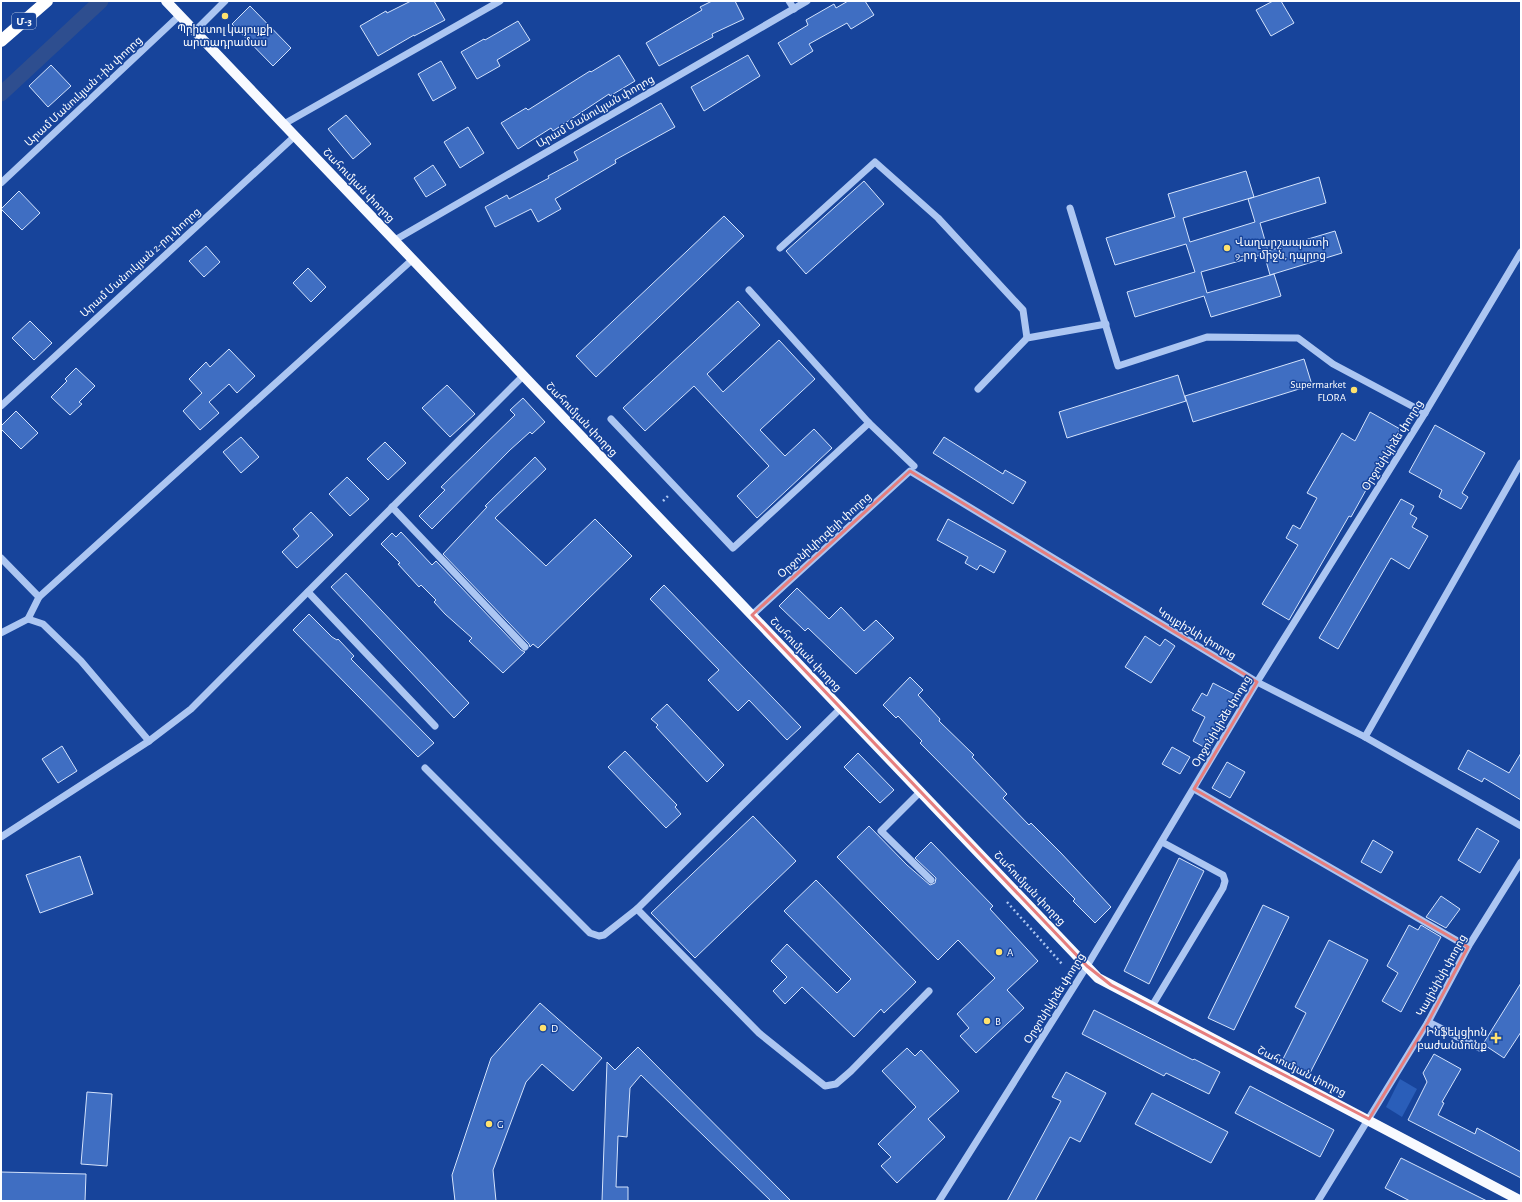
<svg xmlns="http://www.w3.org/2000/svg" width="1522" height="1202" viewBox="0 0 1522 1202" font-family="'Alegreya Sans','Noto Sans Armenian',sans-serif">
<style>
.green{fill:#2a5eb9}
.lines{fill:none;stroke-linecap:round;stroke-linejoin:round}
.canal{stroke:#2e4e8f;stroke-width:15}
.building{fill:#3f6ec2;stroke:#d4e3fc}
.path{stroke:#acc6f2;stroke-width:2.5;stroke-dasharray:2 3;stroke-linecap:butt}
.minor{stroke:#acc6f2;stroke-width:7}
.major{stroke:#f8faff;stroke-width:10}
.highway{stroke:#fff;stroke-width:12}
.marked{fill:none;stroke:#e67e7e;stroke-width:3;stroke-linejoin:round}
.poi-dot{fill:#ffe26e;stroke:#17449b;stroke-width:1.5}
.labels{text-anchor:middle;stroke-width:3;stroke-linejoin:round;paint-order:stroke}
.shield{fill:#17449b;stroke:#b9c7e1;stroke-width:1}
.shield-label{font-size:10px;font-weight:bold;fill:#fff}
.poi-label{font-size:11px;fill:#fff;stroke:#17449b;text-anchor:start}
.street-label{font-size:11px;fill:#fff;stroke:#17449b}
</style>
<rect width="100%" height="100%" fill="#17449b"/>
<polygon class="green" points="1400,1079 1417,1089 1402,1117 1386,1107"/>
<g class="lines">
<polyline class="canal" points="1,94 101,1"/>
</g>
<g class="building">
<polygon points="411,1 434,1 445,20 414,36 414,35 378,56 360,26 386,11 387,13"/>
<polygon points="712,1 735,1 744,19 712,34 713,37 659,66 646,43 702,10 700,7"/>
<polygon points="848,1 865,1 874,15 851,29 847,23 809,44 813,51 791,65 778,43 808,25 806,20 834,4 836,8"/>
<polygon points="1273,1 1281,1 1294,23 1271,36 1256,10"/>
<polygon points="250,6 291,48 273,66 232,24"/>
<polygon points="518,21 530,40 497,60 500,66 477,79 461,52 484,39 485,40"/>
<polygon points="619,55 635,81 610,96 609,94 553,131 551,128 518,149 501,123 526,108 528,110 590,71 591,72"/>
<polygon points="748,55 760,76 704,111 691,87"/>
<polygon points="441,61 456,88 433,101 418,74"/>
<polygon points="51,65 71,86 48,107 29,86"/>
<polygon points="661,103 675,127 615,160 616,163 555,199 561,209 538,222 531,209 495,227 485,207 507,195 509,199 549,178 548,176 578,160 574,152"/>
<polygon points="346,115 371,144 353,159 328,129"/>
<polygon points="468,127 484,153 460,168 444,142"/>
<polygon points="433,165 446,185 426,197 414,178"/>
<polygon points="1246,171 1254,197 1183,218 1190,242 1255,222 1248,199 1319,177 1326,203 1260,223 1268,251 1335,231 1342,253 1270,275 1264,254 1201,272 1207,293 1274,274 1281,296 1211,317 1204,296 1135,317 1127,292 1195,272 1186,244 1115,265 1106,238 1175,217 1168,194"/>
<polygon points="864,181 884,204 806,274 786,251"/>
<polygon points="19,191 40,213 22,230 1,209"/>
<polygon points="724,216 744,236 596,377 576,356"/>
<polygon points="206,246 220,262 204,277 189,261"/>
<polygon points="308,268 326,287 311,302 293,283"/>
<polygon points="738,301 760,325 707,374 723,392 779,340 815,379 760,430 785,456 814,429 832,448 757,518 737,496 769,466 694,386 645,431 623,408"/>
<polygon points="30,321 52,343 34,360 12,338"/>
<polygon points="229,349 255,376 237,393 229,384 209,402 219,413 200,430 183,411 202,393 189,379 206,362 210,367"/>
<polygon points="1304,359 1312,385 1193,422 1185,396"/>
<polygon points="76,368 95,386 79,402 82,404 70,415 51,397 67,381 65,379"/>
<polygon points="1178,375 1186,401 1067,438 1059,412"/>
<polygon points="447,385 475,414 450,437 422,408"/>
<polygon points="523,398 545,422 532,434 530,432 510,450 432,529 419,516 445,490 441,487 515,415 510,410"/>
<polygon points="16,411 38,433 21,449 1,429 1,426"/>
<polygon points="1370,412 1400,429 1351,517 1349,516 1289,620 1262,604 1298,545 1286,538 1293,525 1300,529 1317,498 1307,493 1342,433 1355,441"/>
<polygon points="1435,425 1485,453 1462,493 1468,497 1461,509 1439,497 1442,490 1409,472"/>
<polygon points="241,437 259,457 241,473 223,452"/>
<polygon points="944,437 1003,474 1005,470 1026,482 1013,504 933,453"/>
<polygon points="385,442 406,463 388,480 367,459"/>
<polygon points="535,457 546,469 495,518 546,566 595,519 632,556 538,648 533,644 530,647 529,644 443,554 487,507 485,506"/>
<polygon points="347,477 369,499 350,516 329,494"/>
<polygon points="1401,499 1414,506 1410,514 1417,518 1412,527 1428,536 1409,569 1391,558 1338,649 1319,638"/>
<polygon points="311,512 333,535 297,568 282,552 299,536 293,529"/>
<polygon points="948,519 1006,551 994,573 980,565 977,570 965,563 968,557 937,540"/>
<polygon points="401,532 432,565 436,561 521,650 525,652 503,673 469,641 472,638 445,614 434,602 436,600 421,585 419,587 398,564 400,563 381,544 392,533 396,537"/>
<polygon points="346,573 469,703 454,718 331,587"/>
<polygon points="664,585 801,727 787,740 749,700 738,711 708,680 719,670 650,599"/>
<polygon points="797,588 829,619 841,607 864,631 876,620 894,638 856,674 808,628 805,631 779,606"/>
<polygon points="309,614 332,637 337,640 338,639 354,656 351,659 434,743 418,757 293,630"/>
<polygon points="1145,636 1160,646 1165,639 1175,646 1151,683 1125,667"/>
<polygon points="910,677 923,690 918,695 940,719 939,721 974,755 972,757 1007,794 1003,798 1029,825 1031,823 1061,853 1111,907 1095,923 1073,901 1075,899 920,743 922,741 898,716 896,718 883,705"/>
<polygon points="1213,683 1238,696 1209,750 1193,741 1205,717 1192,710 1202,693 1207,696"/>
<polygon points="667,704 724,765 707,782 656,727 658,725 651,719"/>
<polygon points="62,746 77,771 58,783 42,759"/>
<polygon points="1172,747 1190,757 1180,774 1162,764"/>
<polygon points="1468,750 1509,773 1521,753 1521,800 1484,778 1482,782 1458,769"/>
<polygon points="625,751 677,805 675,807 681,814 666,828 608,767"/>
<polygon points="858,753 894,790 880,803 844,767"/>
<polygon points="1227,762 1245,772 1230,798 1212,788"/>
<polygon points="753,816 796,861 695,958 651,913"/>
<polygon points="869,826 907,865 930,885 935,883 936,878 915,858 931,842 993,906 990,909 1038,961 1007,990 1024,1008 976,1053 960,1036 969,1028 957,1014 995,978 958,940 938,960 837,857"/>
<polygon points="1477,828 1499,841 1480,873 1458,860"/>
<polygon points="1373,840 1393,852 1381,873 1361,862"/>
<polygon points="80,856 93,894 40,913 26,875"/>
<polygon points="1179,858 1204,871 1149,984 1124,971"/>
<polygon points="816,880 916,982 884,1013 881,1009 854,1037 802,987 785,1004 773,991 787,977 771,961 787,944 837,993 851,979 784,911"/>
<polygon points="1441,896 1460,909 1446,928 1426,917"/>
<polygon points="1263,905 1289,917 1234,1030 1208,1018"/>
<polygon points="1409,925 1418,930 1421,925 1441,937 1401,1012 1382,1001 1398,973 1387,966"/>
<polygon points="1329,940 1368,960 1310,1073 1283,1059 1306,1013 1295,1007"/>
<polygon points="1521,983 1521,1032 1504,1058 1483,1044"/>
<polygon points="540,1003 602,1058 573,1091 542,1064 526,1082 493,1170 496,1201 455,1201 452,1175 491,1058"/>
<polygon points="1094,1010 1193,1060 1194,1059 1220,1072 1209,1094 1166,1073 1164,1076 1082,1034"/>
<polygon points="638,1047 791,1201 771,1201 641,1075 630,1088 627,1137 618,1136 616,1187 628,1187 628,1201 602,1201 607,1062 615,1070"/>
<polygon points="907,1048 915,1056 921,1050 959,1091 928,1119 945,1137 897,1183 881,1166 891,1157 878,1144 916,1107 882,1071"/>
<polygon points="1434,1054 1461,1069 1442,1102 1444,1103 1438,1115 1475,1134 1477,1128 1521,1152 1521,1178 1408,1120 1427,1082 1423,1073"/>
<polygon points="1066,1072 1106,1093 1080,1142 1070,1137 1035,1201 1007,1201 1061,1101 1052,1097"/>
<polygon points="1250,1086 1334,1130 1320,1157 1235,1113"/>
<polygon points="87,1092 112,1094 107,1166 81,1164"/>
<polygon points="1152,1093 1228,1132 1211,1163 1135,1124"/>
<polygon points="1401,1158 1487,1201 1410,1201 1385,1188"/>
<polygon points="1,1172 86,1174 85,1201 1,1201"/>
</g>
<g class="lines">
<g class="path">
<polyline points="663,501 670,494"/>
<polyline points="1007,902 1062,964"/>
</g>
<g class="minor">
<polyline points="789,1 794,9"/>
<polyline points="195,31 225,1"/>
<polyline points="284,124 500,1"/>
<polyline points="1,183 180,15"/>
<polyline points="1070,208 1118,366 1207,337 1298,338 1333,364 1425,413"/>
<polyline points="395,240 807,1"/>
<polyline points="780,248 875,162 938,218 1023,310 1027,338"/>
<polyline points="749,290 869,423 914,466"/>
<polyline points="978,389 1027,338 1106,324"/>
<polyline points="1,406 295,136"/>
<polyline points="611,419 733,548 869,423"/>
<polyline points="392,507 525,647"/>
<polyline points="1,558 39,597"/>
<polyline points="308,592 435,726"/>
<polyline points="752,615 910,471 1257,682 1365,737 1521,826"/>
<polyline points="28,619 43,624 81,661 149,741"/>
<polyline points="1,633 28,619 39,597 413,259"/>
<polyline points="1365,737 1521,463"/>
<polyline points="425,768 590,933 599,936 604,935 637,909 841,708"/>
<polyline points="1194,789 1468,947"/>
<polyline points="921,791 881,831 931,880"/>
<polyline points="1,837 149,741 191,709 524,375"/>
<polyline points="637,909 759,1033 825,1086 836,1084 851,1071 929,991"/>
<polyline points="1152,1006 1223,888 1225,881 1223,875 1162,842"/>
<polyline points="1428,1022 1482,1049"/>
<polyline points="939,1201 1087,966 1257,682 1425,413 1521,252"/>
<polyline points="1318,1201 1428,1022 1468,947 1521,862"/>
</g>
<polyline class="major" points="166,1 1098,978 1521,1201"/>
<polyline class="highway" points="1,41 47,1"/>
</g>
<path class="marked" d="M910 471 1257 682 1194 789 1468 947 1428 1022 1369 1119 1111 985 1087 966 752 615Z"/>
<g class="poi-dot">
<circle cx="225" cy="16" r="4"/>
<circle cx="1227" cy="248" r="4"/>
<circle cx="1354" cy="390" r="4"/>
<circle cx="999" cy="952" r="4"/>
<circle cx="987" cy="1021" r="4"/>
<circle cx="543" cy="1028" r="4"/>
<path d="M1494 1032h4v4h4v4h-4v4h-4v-4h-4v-4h4z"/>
<circle cx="489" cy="1124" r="4"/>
</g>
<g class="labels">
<rect class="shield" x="12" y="13" width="24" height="16" rx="3"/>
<g class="shield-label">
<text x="24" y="25">Մ-3</text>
</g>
<g class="poi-label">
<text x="225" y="33" text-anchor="middle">Պրիստոլ կայույքի<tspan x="225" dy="13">արտադրամաս</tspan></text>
<text x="1235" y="246">Վաղարշապատի<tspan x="1235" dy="13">9-րդ միջն, դպրոց</tspan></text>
<text x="1346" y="388" text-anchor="end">Supermarket<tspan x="1346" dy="13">FLORA</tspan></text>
<text x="1007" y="956">A</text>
<text x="995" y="1025">B</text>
<text x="551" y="1032">D</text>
<text x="1487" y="1036" text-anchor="end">Ինֆեկցիոն<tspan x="1487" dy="13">բաժանմունք</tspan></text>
<text x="497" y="1128">G</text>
</g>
<g class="street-label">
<text transform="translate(83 91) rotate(-43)" y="4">Արամ Մանուկյան 1-ին փողոց</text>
<text transform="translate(595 111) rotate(-30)" y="4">Արամ Մանուկյան փողոց</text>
<text transform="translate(359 185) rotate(46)" y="4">Շահումյան փողոց</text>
<text transform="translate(140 262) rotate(-42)" y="4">Արամ Մանուկյան 2-րդ փողոց</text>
<text transform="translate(582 419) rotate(46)" y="4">Շահումյան փողոց</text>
<text transform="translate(1392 445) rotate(-58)" y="4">Օրջոնիկիձե փողոց</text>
<text transform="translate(824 535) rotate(-42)" y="4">Օրջոնիկիդզեյի փողոց</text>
<text transform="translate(1197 633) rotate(31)" y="4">Կույբիշևի փողոց</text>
<text transform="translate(806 654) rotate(46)" y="4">Շահումյան փողոց</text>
<text transform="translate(1221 721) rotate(-59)" y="4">Օրջոնիկիձե փողոց</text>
<text transform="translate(1030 888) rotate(46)" y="4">Շահումյան փողոց</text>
<text transform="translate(1441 975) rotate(-61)" y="4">Կալինինի փողոց</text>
<text transform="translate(1054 998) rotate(-58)" y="4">Օրջոնիկիձե փողոց</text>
<text transform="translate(1302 1071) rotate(27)" y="4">Շահումյան փողոց</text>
</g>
</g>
<rect width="1522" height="1202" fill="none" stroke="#ffffff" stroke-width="4"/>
</svg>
